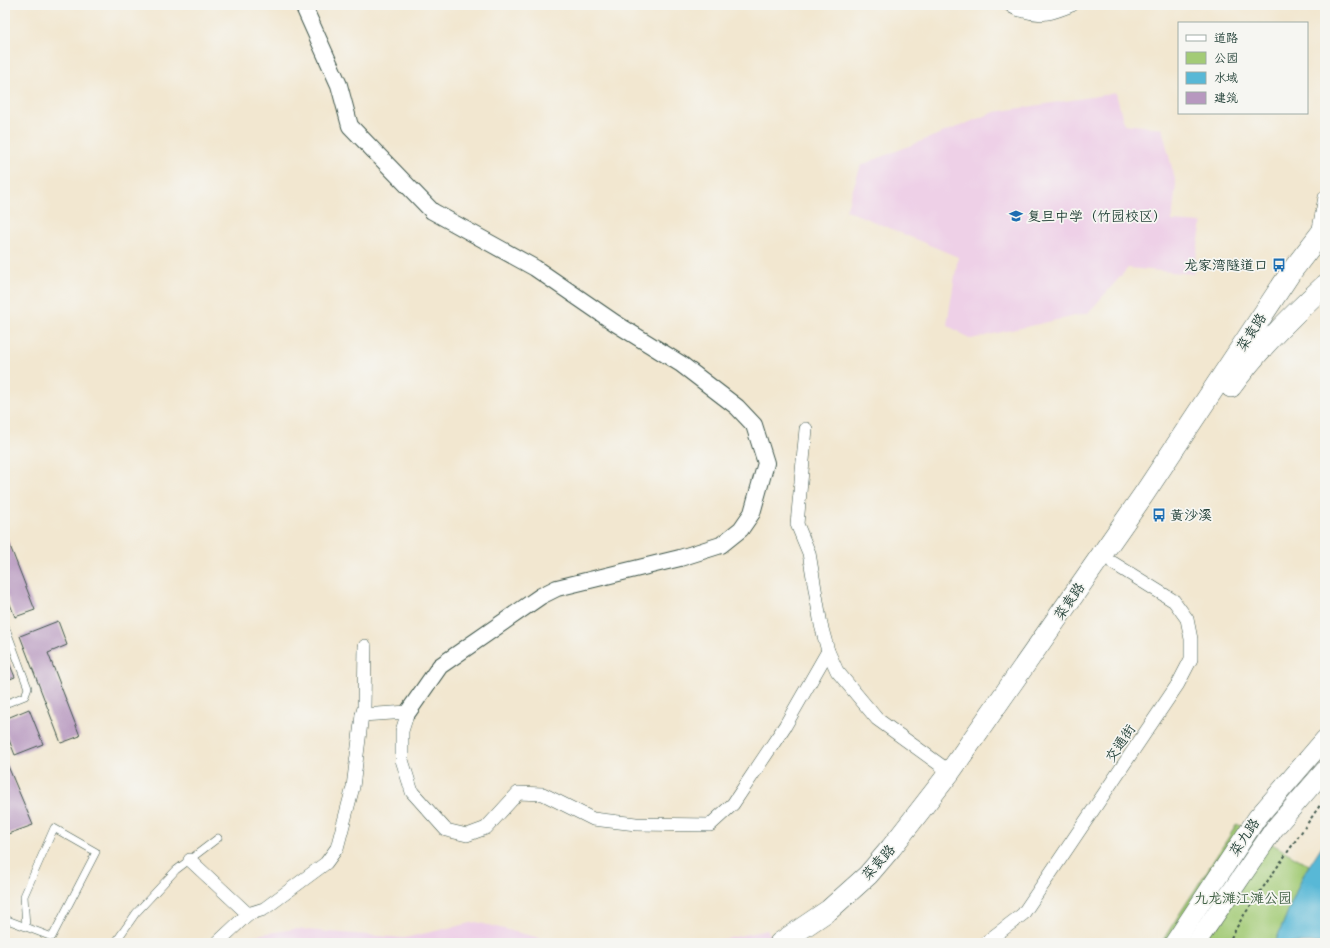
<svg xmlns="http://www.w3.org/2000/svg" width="1330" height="948" viewBox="0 0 1330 948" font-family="'Playpen Sans','LXGW WenKai TC',sans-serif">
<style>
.built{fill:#eed0e7}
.green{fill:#a3cb76;stroke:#618455}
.water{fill:#58b8d6;stroke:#3c7a85}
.building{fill:#b798bf}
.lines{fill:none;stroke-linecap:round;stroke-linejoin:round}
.service-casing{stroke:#3f564b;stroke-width:8}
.minor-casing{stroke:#3f564b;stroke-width:14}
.tertiary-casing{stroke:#3f564b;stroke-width:18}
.secondary-casing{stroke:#3f564b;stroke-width:20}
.primary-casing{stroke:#3f564b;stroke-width:22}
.path{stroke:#3f564b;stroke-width:2;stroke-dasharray:3 3;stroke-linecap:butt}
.service{stroke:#fff;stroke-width:7}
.minor{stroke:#fff;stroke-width:13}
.tertiary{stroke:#fff;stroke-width:16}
.secondary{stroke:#fff;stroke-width:19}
.primary{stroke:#fff;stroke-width:21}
.labels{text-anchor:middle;stroke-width:3.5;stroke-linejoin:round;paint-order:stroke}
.poi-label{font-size:14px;fill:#1f3d34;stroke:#f6f6f2;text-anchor:start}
.street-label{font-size:14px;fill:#1f3d34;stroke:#f6f6f2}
.park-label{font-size:14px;fill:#406044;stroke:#f6f6f2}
</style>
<rect width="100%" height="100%" fill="#f6f6f2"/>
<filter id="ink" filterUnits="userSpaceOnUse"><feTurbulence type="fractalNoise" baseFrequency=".025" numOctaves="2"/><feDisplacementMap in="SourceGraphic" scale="8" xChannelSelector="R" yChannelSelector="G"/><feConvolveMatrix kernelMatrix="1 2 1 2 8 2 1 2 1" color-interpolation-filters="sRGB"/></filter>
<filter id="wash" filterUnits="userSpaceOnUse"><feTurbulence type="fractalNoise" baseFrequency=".012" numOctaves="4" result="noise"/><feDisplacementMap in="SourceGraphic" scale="16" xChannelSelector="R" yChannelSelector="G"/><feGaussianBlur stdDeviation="0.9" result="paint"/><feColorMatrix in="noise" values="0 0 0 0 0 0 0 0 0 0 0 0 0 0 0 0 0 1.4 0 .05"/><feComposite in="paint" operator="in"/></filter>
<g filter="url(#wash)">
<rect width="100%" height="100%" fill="#f2e7d0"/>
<g class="built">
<polygon points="1116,93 1124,124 1162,128 1176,184 1172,221 1202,223 1193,274 1128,268 1088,313 971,339 947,325 958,257 846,210 861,165 995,112"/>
<polygon points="476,922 540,938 581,943 231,943 236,938 294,929 404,938"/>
<polygon points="767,930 776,943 707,943"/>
</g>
<polygon class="green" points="1237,824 1309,865 1303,875 1275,943 1161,943"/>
<polygon class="water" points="1325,841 1325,943 1275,943 1303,875"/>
<g id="blocks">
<g class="building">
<polygon points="5,533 35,610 15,617 5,591"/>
<polygon points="58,621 67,645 48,653 80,736 61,743 20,636"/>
<polygon points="5,653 15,677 5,681"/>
<polygon points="29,709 43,744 15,755 5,730 5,719"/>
<polygon points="5,759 33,825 5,835"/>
</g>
</g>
</g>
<g filter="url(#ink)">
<use href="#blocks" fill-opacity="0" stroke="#3f564b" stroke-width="1"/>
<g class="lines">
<g class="service-casing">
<g id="service">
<polyline points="5,626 28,688 25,696 5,704"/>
<polyline points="5,919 52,937 96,852 54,828 24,896 26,927"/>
<polyline points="115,943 136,913 176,870 218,838"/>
</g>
</g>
<g class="minor-casing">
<g id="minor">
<path d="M1010 5C1014 9 1019 10 1024 11 1044 17 1054 12 1072 5"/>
<polyline points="1318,234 1325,197"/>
<polyline points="806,429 797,524 809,553 821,625 828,651 837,671 877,719 950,772"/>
<polyline points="362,715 408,712 402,731 402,760 412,792 446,830 467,835 486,828 518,793 543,794 593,819 636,824 710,825 733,804 785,726 828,651"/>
<polyline points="190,860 248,914"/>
<polyline points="217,943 248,914 264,909 326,863 337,848 353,787 362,715 364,708 365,646"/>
<polyline points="985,943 1023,914 1178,684 1191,659 1191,639 1187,619 1174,601 1113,563"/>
</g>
</g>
<g class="tertiary-casing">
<polyline id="tertiary" points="303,5 339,85 350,126 432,211 535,268 615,323 681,364 737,407 754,425 766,463 752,513 741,529 721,545 680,558 557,588 541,596 440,666 408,712"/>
</g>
<g class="secondary-casing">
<g id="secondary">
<polyline points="1174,943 1257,818 1325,739"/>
<polyline points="1196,943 1274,829 1325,770"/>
</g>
</g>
<g class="primary-casing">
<g id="primary">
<path d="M1231 387C1258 349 1291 317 1325 285"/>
<polyline points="780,943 829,910 868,875 891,848 950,772 1144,494 1291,272 1325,228"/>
</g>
</g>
<polyline class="path" points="1228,943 1242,918 1325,798"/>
<use href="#service" class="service"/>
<use href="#minor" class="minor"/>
<use href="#tertiary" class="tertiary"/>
<use href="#secondary" class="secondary"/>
<use href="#primary" class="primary"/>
</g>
</g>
<defs>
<g id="school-bare" transform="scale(1.08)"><path d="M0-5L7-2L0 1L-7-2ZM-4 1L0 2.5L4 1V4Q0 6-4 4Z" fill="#1f6fb2" stroke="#f6f6f2" stroke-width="2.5" paint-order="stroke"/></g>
<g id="bus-bare" transform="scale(1.08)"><path d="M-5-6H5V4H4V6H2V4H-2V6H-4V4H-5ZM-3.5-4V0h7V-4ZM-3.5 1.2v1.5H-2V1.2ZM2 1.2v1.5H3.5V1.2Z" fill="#1f6fb2" stroke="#f6f6f2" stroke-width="2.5" paint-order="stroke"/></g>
</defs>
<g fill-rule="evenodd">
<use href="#school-bare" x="1016" y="216"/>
<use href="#bus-bare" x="1279" y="265"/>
<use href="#bus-bare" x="1159" y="515"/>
</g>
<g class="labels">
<g class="poi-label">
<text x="1027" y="221">复旦中学（竹园校区）</text>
<text x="1268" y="270" text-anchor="end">龙家湾隧道口</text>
<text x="1170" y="520">黄沙溪</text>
</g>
<g class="street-label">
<text transform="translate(1251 332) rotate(-57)" y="5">菜袁路</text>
<text transform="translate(1069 601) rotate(-55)" y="5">菜袁路</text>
<text transform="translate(1120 743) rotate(-56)" y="5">交通街</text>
<text transform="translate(1244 837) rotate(-56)" y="5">菜九路</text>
<text transform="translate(878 862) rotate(-48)" y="5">菜袁路</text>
</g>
<g class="park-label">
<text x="1243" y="903">九龙滩江滩公园</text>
</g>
</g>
<rect width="1330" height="948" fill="none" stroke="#f6f6f2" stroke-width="20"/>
<rect x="1178" y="22" width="130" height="92" fill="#f6f6f2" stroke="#a0aca6"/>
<rect x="1186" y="35" width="20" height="6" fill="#ffffff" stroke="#a0aca6"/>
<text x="1214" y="42" font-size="12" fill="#1f3d34">道路</text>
<rect x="1186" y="52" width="20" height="12" fill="#a3cb76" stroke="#a0aca6"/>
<text x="1214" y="62" font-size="12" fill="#1f3d34">公园</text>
<rect x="1186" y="72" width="20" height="12" fill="#58b8d6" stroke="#a0aca6"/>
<text x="1214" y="82" font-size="12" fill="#1f3d34">水域</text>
<rect x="1186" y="92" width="20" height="12" fill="#b798bf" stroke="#a0aca6"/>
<text x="1214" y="102" font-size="12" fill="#1f3d34">建筑</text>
</svg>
